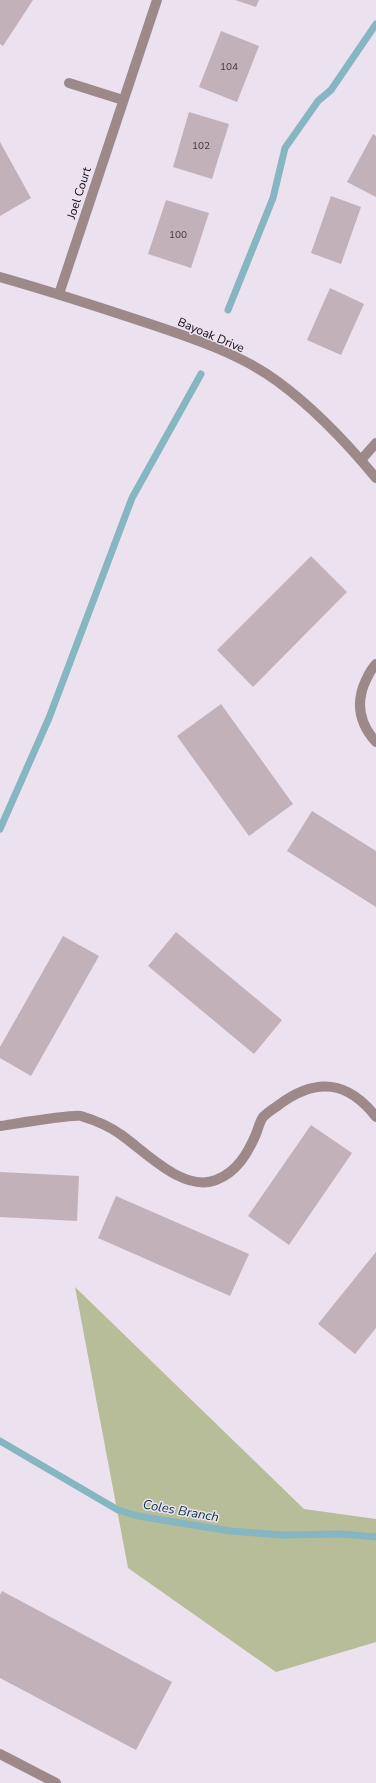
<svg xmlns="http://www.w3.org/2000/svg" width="376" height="1783" viewBox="0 0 376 1783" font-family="'Nunito Sans',sans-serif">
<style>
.green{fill:#b6bd98}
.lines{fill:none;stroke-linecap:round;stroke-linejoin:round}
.stream{stroke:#85b6c2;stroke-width:7}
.building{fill:#c3b1b9}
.street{stroke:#9d898a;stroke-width:10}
.labels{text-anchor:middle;stroke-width:3;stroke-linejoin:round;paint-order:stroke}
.number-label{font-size:10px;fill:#3c353a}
.street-label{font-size:12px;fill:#0f0c10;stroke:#ece1ef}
.water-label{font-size:13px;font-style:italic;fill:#05363f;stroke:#ece1ef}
</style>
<rect width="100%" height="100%" fill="#ece1ef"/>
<polygon class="green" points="75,1287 304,1509 376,1519 376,1642 276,1672 128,1568"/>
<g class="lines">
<g class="stream">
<polyline points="228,310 273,198 285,148 318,101 331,90 376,24"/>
<polyline points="0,829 49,718 132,498 201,374"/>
<polyline points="0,1441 118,1510 138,1516 230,1531 282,1535 342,1534 376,1537"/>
</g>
</g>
<g class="building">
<polygon points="0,0 33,0 3,46 0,44"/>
<polygon points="235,0 259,0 256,7"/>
<polygon points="221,31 259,46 237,102 199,87"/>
<polygon points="189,112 229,124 212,179 173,167"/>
<polygon points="373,134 376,136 376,197 347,182"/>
<polygon points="0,142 31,198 0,216"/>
<polygon points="331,196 361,207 341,264 311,253"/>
<polygon points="166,200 209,213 191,268 148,254"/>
<polygon points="330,288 364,304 341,355 307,340"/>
<polygon points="311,556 347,592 253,687 217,650"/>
<polygon points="221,704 293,804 249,836 177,736"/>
<polygon points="312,811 376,851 376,907 287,851"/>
<polygon points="176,932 282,1020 254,1054 148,966"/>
<polygon points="63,936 99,956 31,1076 0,1058 0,1047"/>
<polygon points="311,1125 352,1153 289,1245 248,1216"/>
<polygon points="0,1172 79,1176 77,1221 0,1217"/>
<polygon points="116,1196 249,1254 230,1296 98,1238"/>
<polygon points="376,1252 376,1328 355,1354 318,1324"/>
<polygon points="2,1591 172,1682 136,1750 0,1678 0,1595"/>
</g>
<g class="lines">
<g class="street">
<polyline points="69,83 123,100"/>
<path d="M0 277C49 291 96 306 144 322 189 337 239 353 277 381 314 408 347 443 376 478"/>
<polyline points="59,294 157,0"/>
<polyline points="361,460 376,443"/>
<path d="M376 664C371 669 369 674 366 680 355 703 359 723 376 742"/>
<path d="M0 1126C14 1124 73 1114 81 1116 94 1120 109 1126 120 1134 145 1151 183 1193 216 1180 237 1172 248 1153 256 1134 258 1129 260 1121 263 1117 268 1112 275 1108 280 1104 317 1077 348 1081 376 1117"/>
<polyline points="0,1754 56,1783"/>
</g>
</g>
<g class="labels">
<g class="number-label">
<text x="229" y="70">104</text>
<text x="201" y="149">102</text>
<text x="178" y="238">100</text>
</g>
<g class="street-label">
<text transform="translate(79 193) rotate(-72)" y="4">Joel Court</text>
<text transform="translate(211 335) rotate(23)" y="4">Bayoak Drive</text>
</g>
<g class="water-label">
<text transform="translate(181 1510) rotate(10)" y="5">Coles Branch</text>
</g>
</g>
</svg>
